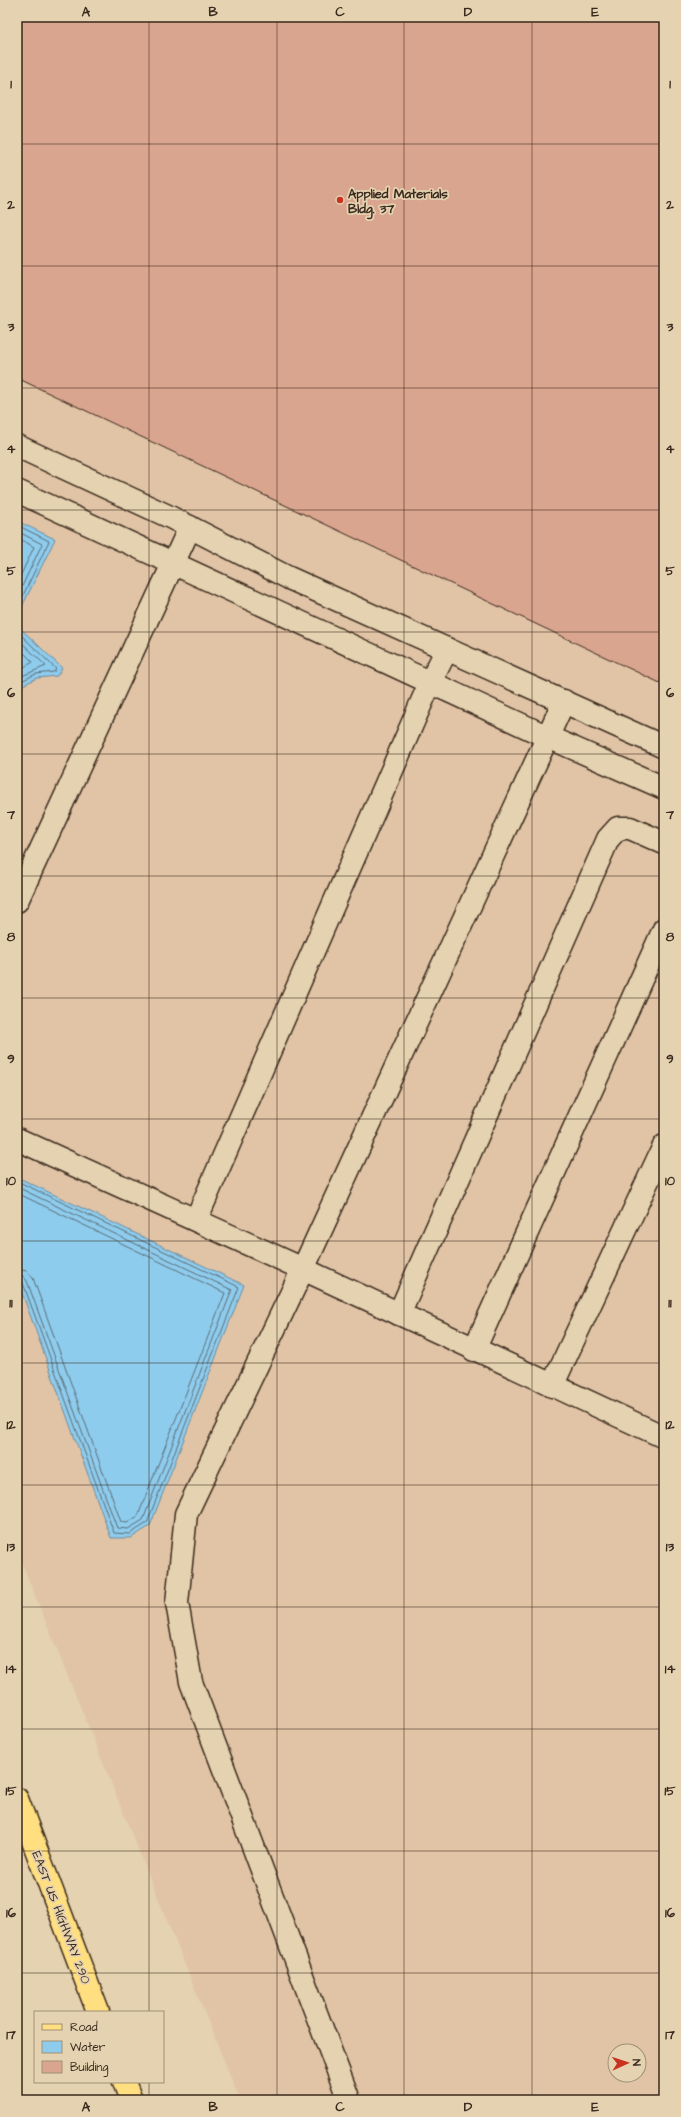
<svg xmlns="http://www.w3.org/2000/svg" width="681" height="2117" viewBox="0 0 681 2117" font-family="'Architects Daughter',sans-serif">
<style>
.built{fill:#e1c4a6;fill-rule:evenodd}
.water{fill:#8eccee;stroke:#6d8b9b}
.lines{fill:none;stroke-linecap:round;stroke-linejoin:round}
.shore{stroke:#5c6b71;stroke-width:1}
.building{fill:#daa58f;stroke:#3b2a1e}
.minor-casing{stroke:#3b2a1e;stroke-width:25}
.major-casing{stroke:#3b2a1e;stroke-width:25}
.minor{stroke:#e4d2b0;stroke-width:22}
.major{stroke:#ffdf80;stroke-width:22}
.grid{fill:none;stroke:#3b2a1e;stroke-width:1;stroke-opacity:0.55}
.poi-dot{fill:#c8321e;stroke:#e4d2b0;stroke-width:1.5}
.labels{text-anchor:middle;stroke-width:3.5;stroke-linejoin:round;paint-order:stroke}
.poi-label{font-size:13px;font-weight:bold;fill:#3b2a1e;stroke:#e4d2b0;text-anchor:start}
.street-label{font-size:13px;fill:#3b2a1e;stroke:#e4d2b0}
.neatline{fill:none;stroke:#3b2a1e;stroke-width:1.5}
.grid-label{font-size:13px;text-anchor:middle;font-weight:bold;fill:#3b2a1e}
</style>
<rect width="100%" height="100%" fill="#e4d2b0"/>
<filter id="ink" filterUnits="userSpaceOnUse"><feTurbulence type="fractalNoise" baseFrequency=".025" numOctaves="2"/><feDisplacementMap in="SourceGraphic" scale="8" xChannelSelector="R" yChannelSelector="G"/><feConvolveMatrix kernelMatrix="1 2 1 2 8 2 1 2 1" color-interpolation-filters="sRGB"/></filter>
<g filter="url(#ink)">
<path class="built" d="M17 17H664V2100H240L17 1551ZM615 2051H639V2075H615Z"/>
<g class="water">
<polygon points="17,521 55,539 17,617"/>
<polygon points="17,625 62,668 57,676 37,678 17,688"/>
<polygon points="17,1177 244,1285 150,1526 131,1538 111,1538 17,1279"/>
</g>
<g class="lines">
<g class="shore">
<polyline points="17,525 49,541 17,608"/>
<polyline points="17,531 42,544 17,597"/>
<polyline points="17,537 34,547 17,583"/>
<polyline points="17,631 56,669 54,672 36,674 17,683"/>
<polyline points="17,638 46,666 17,678"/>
<polyline points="17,646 33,662 17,671"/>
<polyline points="17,1181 239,1287 147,1523 130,1534 114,1533 23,1283 17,1280"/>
<polyline points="17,1187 232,1290 143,1520 128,1529 117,1528 27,1281 23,1276 17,1275"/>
<polyline points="17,1193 225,1293 138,1516 127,1523 121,1522 33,1278 27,1271 17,1269"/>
</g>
</g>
<polygon class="building" points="19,17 664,17 664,675 660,683 17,378 17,21"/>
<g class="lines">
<g class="minor-casing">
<g id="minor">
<polyline points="17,446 170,517 289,578 664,747"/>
<polyline points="17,491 548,737 664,788"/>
<polyline points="17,901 190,527"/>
<polyline points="17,1139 303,1269 664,1437"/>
<polyline points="196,1220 430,683 447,649"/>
<polyline points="399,1314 608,839 618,828 630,828 664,843"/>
<polyline points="474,1350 664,929"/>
<polyline points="552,1386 664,1146"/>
<polyline points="349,2100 191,1682 177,1603 186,1514 303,1269 564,701"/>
</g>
</g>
<g class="major-casing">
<g id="major">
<polyline points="17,1799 98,2012"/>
<polyline points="124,2082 131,2100"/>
</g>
</g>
<use href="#minor" class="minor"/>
<use href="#major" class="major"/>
</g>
</g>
<path class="grid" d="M149 17V2012M277 17V2100M404 17V2100M532 17V2100M17 144H664M17 266H664M17 388H664M17 510H664M17 632H664M17 754H664M17 876H664M17 998H664M17 1119H664M17 1241H664M17 1363H664M17 1485H664M17 1607H664M17 1729H664M17 1851H664M17 1973H664M149 2082V2100"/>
<circle class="poi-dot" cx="340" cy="200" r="4"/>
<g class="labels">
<g class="poi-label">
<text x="348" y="198">Applied Materials<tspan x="348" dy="15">Bldg. 37</tspan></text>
</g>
<g class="street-label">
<text transform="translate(62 1917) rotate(69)" y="5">EAST US HIGHWAY 290</text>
</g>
</g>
<rect width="681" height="2117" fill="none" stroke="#e4d2b0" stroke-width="44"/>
<rect x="34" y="2011" width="130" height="72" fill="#e4d2b0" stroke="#a08f76"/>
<rect x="42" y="2024" width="20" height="6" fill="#ffdf80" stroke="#a08f76"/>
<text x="70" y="2031" font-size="12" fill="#3b2a1e">Road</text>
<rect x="42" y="2041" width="20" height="12" fill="#8eccee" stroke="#a08f76"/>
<text x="70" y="2051" font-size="12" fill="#3b2a1e">Water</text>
<rect x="42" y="2061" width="20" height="12" fill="#daa58f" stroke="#a08f76"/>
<text x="70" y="2071" font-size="12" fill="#3b2a1e">Building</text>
<g transform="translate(627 2063) rotate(87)"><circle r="19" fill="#e4d2b0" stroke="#a08f76"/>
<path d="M0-3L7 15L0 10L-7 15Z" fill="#c8321e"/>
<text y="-6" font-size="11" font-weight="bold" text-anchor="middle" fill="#3b2a1e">N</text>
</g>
<rect x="22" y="22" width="637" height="2073" class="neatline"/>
<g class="grid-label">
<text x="86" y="16">A</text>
<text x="213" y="16">B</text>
<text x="340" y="16">C</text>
<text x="468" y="16">D</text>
<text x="595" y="16">E</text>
<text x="11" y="88">1</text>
<text x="670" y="88">1</text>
<text x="11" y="209">2</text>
<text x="670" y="209">2</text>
<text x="11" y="331">3</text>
<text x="670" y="331">3</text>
<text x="11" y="453">4</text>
<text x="670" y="453">4</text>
<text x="11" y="575">5</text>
<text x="670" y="575">5</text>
<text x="11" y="697">6</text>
<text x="670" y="697">6</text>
<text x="11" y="819">7</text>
<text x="670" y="819">7</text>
<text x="11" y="941">8</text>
<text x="670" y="941">8</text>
<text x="11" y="1063">9</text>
<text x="670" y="1063">9</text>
<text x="11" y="1185">10</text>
<text x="670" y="1185">10</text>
<text x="11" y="1307">11</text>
<text x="670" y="1307">11</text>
<text x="11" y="1429">12</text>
<text x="670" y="1429">12</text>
<text x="11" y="1551">13</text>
<text x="670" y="1551">13</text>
<text x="11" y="1673">14</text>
<text x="670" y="1673">14</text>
<text x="11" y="1795">15</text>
<text x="670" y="1795">15</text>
<text x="11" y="1917">16</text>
<text x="670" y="1917">16</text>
<text x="11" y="2039">17</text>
<text x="670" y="2039">17</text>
<text x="86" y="2111">A</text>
<text x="213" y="2111">B</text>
<text x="340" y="2111">C</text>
<text x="468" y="2111">D</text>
<text x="595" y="2111">E</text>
</g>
</svg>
